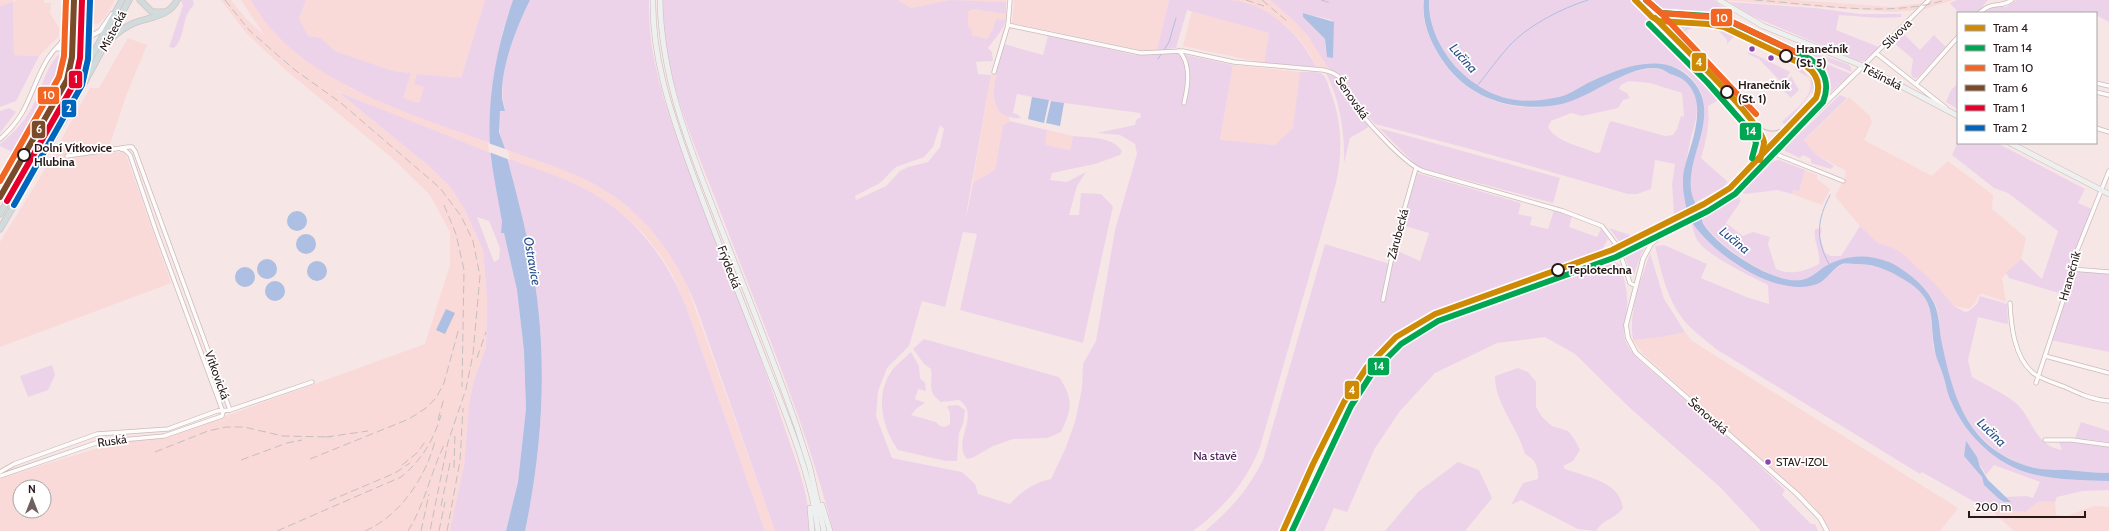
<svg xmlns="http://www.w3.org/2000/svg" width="2109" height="531" viewBox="0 0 2109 531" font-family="Cabin,sans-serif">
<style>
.built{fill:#fad9d9;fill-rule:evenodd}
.green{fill:#edd3ea;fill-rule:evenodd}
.water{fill:#adbfe2}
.pier{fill:#f7e6e6}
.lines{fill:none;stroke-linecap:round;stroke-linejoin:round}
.stream{stroke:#adbfe2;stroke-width:1}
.minor-casing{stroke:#cbbbbb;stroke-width:5}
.tertiary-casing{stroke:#cbbbbb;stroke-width:5.5}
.secondary-casing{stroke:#cbbbbb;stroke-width:6}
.trunk-casing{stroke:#cdc4c4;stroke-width:7}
.minor{stroke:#fefbfb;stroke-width:3.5}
.tertiary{stroke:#fefbfb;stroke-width:4}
.secondary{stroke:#eeefef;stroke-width:5}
.trunk{stroke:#d1dbdc;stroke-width:5.5}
.tram{stroke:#c3bfbf;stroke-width:1}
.rail{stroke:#c3bfbf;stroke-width:1;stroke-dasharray:8 4;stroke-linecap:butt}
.tram-1-casing{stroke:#fff;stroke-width:9}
.tram-2-casing{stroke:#fff;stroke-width:9}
.tram-3-casing{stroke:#fff;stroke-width:9}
.tram-4-casing{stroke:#fff;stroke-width:9}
.tram-5-casing{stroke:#fff;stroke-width:9}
.tram-6-casing{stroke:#fff;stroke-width:9}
.tram-1{stroke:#ce8a05;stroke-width:6}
.tram-2{stroke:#00a651;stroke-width:6}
.tram-3{stroke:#f26522;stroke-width:6}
.tram-4{stroke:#7a4b2a;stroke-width:6}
.tram-5{stroke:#e4002b;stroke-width:6}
.tram-6{stroke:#0065bd;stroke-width:6}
.bus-dot{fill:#8e44ad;stroke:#fff;stroke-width:1.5}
.stop-dot{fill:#fff;stroke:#281818;stroke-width:2}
.labels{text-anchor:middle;stroke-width:3.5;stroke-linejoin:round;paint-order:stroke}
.bus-label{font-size:11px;fill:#281818;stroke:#fff;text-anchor:start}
.street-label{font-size:12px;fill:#281818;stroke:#fff}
.stop-label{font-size:12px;font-weight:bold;fill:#281818;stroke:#fff;text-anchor:start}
.park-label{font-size:12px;fill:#3f0e4b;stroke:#fff}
.water-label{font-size:13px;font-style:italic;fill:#274e8b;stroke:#fff}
.line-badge{stroke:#fff;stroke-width:1.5}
.badge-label{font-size:11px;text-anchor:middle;font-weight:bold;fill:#fff}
</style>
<rect width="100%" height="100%" fill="#f7e6e6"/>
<g class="built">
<polygon points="0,0 13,0 14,2 16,0 44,0 44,3 51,3 50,13 59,28 59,36 39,56 14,55 13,2 0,6"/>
<polygon points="87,0 115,0 105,18 98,24 93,25 88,23 86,19"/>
<path d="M221 0H231L246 19 265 36 241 0H251L271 27 307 61 352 89 462 133 570 172 607 191 640 217 663 244 685 280 775 531H765L687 309 672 274 661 256 643 233 612 206 580 187 404 120 335 90 430 167 451 188 465 210 483 250 487 298 486 347 474 380 469 404 464 466 451 531H0V478L118 442 165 438 425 344 450 265V232L430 195 391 157 288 72 246 33ZM20 487H44V511H20Z"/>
<polygon points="306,0 485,0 461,78 424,87 419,103 403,98 411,73 393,71 335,51 321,38 308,36 299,18"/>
<polygon points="898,0 1007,0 1006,2 950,0 911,8"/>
<polygon points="1014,0 1169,0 1157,50 1146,51 1012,23"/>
<polygon points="1232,0 1270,0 1291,18 1308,36 1328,68 1316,67 1310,54 1300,40 1285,25 1253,6"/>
<polygon points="1719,0 1795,0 1893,7 1924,3 1936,0 1953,0 1925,9 1893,12"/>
<polygon points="973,9 1006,14 1006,20 996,19 993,29 987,39 972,35 968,27 968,11"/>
<polygon points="1192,11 1269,33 1264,63 1183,46"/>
<polygon points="1004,26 1015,28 1009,30 995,75 994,100 996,107 1001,113 1009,117 1010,121 1003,125 995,170 974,182 966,221 991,75"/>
<polygon points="128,38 147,45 126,96 107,153 123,152 126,155 171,283 0,347 0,242 38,181 90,88 99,88"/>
<polygon points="1233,65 1300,72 1294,128 1275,145 1220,141"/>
<polygon points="1849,97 1870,116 1872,122 1864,140 1932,176 1948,161 1993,195 1992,209 2026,238 2021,259 2002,278 2006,302 1983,294 1979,295 1975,303 1969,309 1954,306 1893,248 1878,243 1860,226 1835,196 1845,178 1846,171 1815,154 1804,141"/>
<polygon points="1047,130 1073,136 1070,150 1044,145"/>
<polygon points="1805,170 1817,175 1817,179 1830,189 1822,205 1792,194 1793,190 1799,191"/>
<polygon points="1685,332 1692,341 1958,508 1940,531 1831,531 1814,506 1643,354 1633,340 1662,337"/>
<polygon points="2039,501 2055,502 2056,515 2067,516 2093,506 2109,507 2109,531 2014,531 1994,513 1997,509 2024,512"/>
</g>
<g class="green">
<path d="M180 0H193L194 5C181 16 186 37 174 48L169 47 183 5Z"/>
<path d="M251 0H306L299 18 308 36 321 38 335 51 393 71 411 73 403 98 419 103 424 87 414 84 417 74 461 78 485 0H513L502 34 490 114V143C409 113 295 81 251 0Z"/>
<path d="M530 0H649C647 69 676 135 700 198 727 271 757 343 781 417 793 454 810 492 810 531H775L696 306C674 251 639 205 584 179 558 166 531 159 505 149 499 137 498 124 500 110L501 112 505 109C495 78 516 28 530 0Z"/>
<path d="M663 0H898L911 8 950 0 1006 2V14L973 9 968 12V27L971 28 972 35 987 39 993 29 996 19 1006 20C1002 32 995 38 988 48L992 52 993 61 976 62 978 74 991 75 965 221 974 182 995 170 1003 125 1010 121 1047 130 1045 145 1070 150 1073 136C1089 138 1112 136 1122 151L1120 155 1095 164 1052 173 1050 180 1067 182 1086 172 1077 186 1069 215H1079L1081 193 1101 194 1113 206 1083 343 960 310 977 234 963 232 945 307 922 301 909 346 887 368 878 391 876 416 892 458 962 472 975 484 978 494 1010 504C1023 490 1033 483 1051 479L1066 447 1075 422 1082 388 1083 364 1096 341 1115 230 1137 154 1135 144 1120 135 1097 133 1135 125 1136 120 1141 117 1140 113 1064 103 1017 94 1013 113 1019 115V117L1022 118C1018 119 1014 118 1010 117 981 112 999 63 1004 44L1043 55 1048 35 1135 55 1177 53 1233 65 1220 140 1275 145 1293 128 1300 72C1306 72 1317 71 1322 74 1326 77 1328 83 1329 88 1342 118 1343 152 1336 183L1260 447C1247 481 1223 509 1193 531H833C805 419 758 312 717 203 692 138 661 71 663 0ZM940 125 944 129 940 147 928 162 908 167 900 171 886 186 856 200 855 196 880 183 896 167 924 157 933 147Z"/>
<path d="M1169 0C1189 0 1210 0 1230 0 1268 3 1301 35 1316 67L1264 63 1269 33 1187 10 1176 48 1157 50Z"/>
<path d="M1270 0H1424C1420 22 1432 45 1443 62 1469 100 1520 116 1564 103 1590 96 1634 63 1660 69 1664 70 1668 73 1671 74 1676 75 1682 76 1685 80 1704 100 1696 119 1690 142 1688 151 1687 160 1685 169 1682 180 1685 199 1687 211L1679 216 1674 215 1672 184 1675 164 1655 160 1651 189 1637 194H1628L1474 150 1375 124 1360 108 1344 76 1328 68 1308 36 1291 18ZM1303 13 1332 20 1326 53 1325 39 1303 17ZM1629 81 1650 83 1682 93 1684 117 1681 116 1677 129 1673 135 1665 136 1611 121 1609 123 1600 152 1597 153C1582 147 1556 142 1548 127L1551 121 1571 113 1582 116 1618 108 1623 100 1630 98 1627 93 1619 89 1621 85Z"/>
<path d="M1429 0H1632L1647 16 1668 33V38L1724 97 1708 106C1710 125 1706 141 1701 158L1728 182 1722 188 1694 203C1673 165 1732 113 1687 74 1674 64 1662 63 1647 66 1627 68 1610 72 1592 81 1583 86 1575 91 1565 95 1542 104 1513 102 1490 94 1479 90 1467 78 1459 70 1441 52 1429 26 1429 0Z"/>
<polygon points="1642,0 1714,0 1740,22 1738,26 1710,19 1663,18"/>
<polygon points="1957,0 1988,0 1977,13 1959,13 1950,3"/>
<polygon points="2017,0 2109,0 2109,22 2096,15 2096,13 2087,11 2085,13 1982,13 1994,5 2006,7"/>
<polygon points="13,2 14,55 39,56 16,101 0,107 0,6"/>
<polygon points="1729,2 1815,8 1860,14 1901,14 1901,17 1879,18 1839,15 1836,30 1879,47 1864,61 1859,61 1752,16"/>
<polygon points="1665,23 1689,24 1682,32 1681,42"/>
<polygon points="1701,24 1722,27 1737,33 1727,44 1727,40 1718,30 1715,31 1714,29 1696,27 1688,30 1687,36 1708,57 1706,60 1709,62 1706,68 1689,51 1683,39 1688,28"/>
<polygon points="1904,34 1920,50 1934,35 1946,47 1917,78 1913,78 1911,74 1913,59 1894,43"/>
<path d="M69 48C66 88 38 121 18 155L0 146V144C14 133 28 118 35 101 44 84 48 56 69 48Z"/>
<polygon points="1805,50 1848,64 1851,67 1852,72 1804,52"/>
<polygon points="1748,51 1790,72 1783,84 1759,59 1748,54"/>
<path d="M1799 57C1854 83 1808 115 1782 139L1777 141C1801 117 1849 85 1797 60Z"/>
<path d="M1812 58 1851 74 1830 93C1832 77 1826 66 1812 58Z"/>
<path d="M1797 64C1822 88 1813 90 1795 113 1792 117 1790 122 1786 126L1782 122C1793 111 1817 95 1809 78L1795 69Z"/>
<path d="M1326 73 1337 78 1338 75 1354 103 1372 125 1350 138 1344 163C1345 133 1340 100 1326 73Z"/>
<polygon points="1791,76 1799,90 1791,98 1782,89"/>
<polygon points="1958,83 1958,109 1946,102 1951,90"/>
<path d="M338 92 491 153 502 222 503 229 501 230V233L504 232 517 290 524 351 526 409 518 482 506 531H450L464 466 469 404 474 380 486 347 487 298 483 250 465 210 451 188 430 167ZM477 217 489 221 500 248 499 259 494 262Z"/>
<polygon points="1840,95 1847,98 1804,140 1815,154 1834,166 1831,169 1811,163 1811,159 1803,155 1800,158 1785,151 1785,148"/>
<polygon points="9,108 16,112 0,133 0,111"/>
<polygon points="1379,128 1560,178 1553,203 1418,167"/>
<polygon points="1958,142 1997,143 2085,189 2078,203 2092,209 2077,245 2062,294 2009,278 2006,273 2021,259 2042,279 2058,231 2008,193 1994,188 1952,155"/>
<path d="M507 158C532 168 558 175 581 187 633 213 666 256 687 309L765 531H525C543 446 548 357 533 271 527 233 516 196 507 158Z"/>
<polygon points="1779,160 1805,170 1799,191 1793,190 1792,194 1777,190 1746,194 1739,192 1761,168 1766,168 1770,162"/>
<path d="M1417 173 1521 203 1518 214 1532 217 1530 225 1548 229 1554 210 1572 216 1569 227 1597 237 1601 229 1608 239 1602 250 1444 307C1428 315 1411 323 1396 334 1343 373 1309 471 1283 531H1205C1232 508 1247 491 1263 460L1325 244 1390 264 1393 249 1420 261 1429 233 1402 225Z"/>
<path d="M1738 195 1741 201 1726 223 1743 236 1753 232 1770 237 1768 244 1776 269C1791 276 1805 271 1819 264 1821 252 1813 242 1815 229L1822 228 1820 237 1825 253 1831 256H1841L1860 226 1878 243 1893 248 1904 255 1936 285 1954 306 1965 312 1969 311 1977 304 1980 296 2007 304 2008 323 2007 324 1978 317 1968 360 1972 377C1984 384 2009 396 2018 405 2034 422 2035 445 2062 450L2059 442 2066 441 2109 446V473C2095 473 2081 471 2067 470 2055 469 2043 470 2031 467 1970 448 1952 399 1941 342 1939 331 1940 317 1936 306 1929 288 1903 267 1885 261 1866 255 1843 255 1827 266 1819 270 1812 278 1803 280 1775 286 1716 245 1702 221L1701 217 1734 196Z"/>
<path d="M1691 222C1710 240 1726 262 1751 272 1758 275 1766 277 1774 279 1788 283 1800 287 1815 284 1825 282 1833 269 1841 265 1845 263 1852 263 1856 264 1879 264 1898 274 1916 288 1934 303 1931 323 1933 344 1935 356 1941 366 1944 378 1955 419 1983 458 2025 472 2051 480 2082 480 2109 481V490L2082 491 2057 497 2055 502 2039 501 2025 512 1997 509 1994 513 1922 472 1920 474 1716 349C1708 342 1698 335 1690 327 1668 305 1662 275 1655 246L1664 245 1707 264 1701 278 1749 298 1769 304 1768 285C1752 277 1706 255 1697 240 1694 235 1693 227 1691 222ZM1966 442 1986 475 1994 465 2040 482 2033 498 2027 496 2005 497 2009 500 2006 503 1999 499 1984 485 1983 477 1964 456Z"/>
<polygon points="1609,228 1630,235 1636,243 1647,238 1648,242 1642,252 1634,274 1631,274 1619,241"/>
<path d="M1650 253 1664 299 1685 332 1662 337 1633 340C1628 311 1641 281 1650 253Z"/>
<path d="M1613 260 1620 265C1624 278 1628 291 1627 305 1625 333 1617 335 1638 359L1746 453 1785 490 1782 495 1811 524H1815L1818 531H1761L1720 487 1630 408 1575 354 1545 337 1497 343 1435 373 1400 411 1375 448 1347 512 1334 508 1324 531H1295L1362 389 1380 365 1401 343 1435 322Z"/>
<polygon points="2077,271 2109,273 2109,352 2050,340 2066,295 2069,296"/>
<path d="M924 339 1059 377C1074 400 1072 408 1061 432L1047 438 1013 439 993 446 974 457 967 459C951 441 982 415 959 400L941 402C926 391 933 383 931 369L924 364 913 349Z"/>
<path d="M911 352 919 366 920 378 925 383 926 391 918 389 915 399 925 403 917 408 911 415 936 422 940 426 945 427 950 424V413L947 406 958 405 965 410 963 424 959 433 957 461H946L898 450C882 427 874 394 893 369 898 363 905 358 911 352Z"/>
<polygon points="52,365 55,375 48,390 28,397 20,376"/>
<path d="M1518 368 1528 372 1536 382V407L1542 417 1552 426 1568 431 1575 440 1580 450 1573 461 1563 466 1565 469C1586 477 1620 481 1623 508 1612 522 1605 517 1596 531L1578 529 1521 500 1511 505 1523 483 1538 479C1538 466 1536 460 1525 454 1518 428 1494 402 1495 376Z"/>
<polygon points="2081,422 2109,431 2109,442 2075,438"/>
<polygon points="1458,462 1479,470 1492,498 1465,531 1385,531 1418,492"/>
</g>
<g class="water">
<path d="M513 0H530C517 26 501 66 502 96 502 101 504 106 505 111H500L499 132 505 149C515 190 527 230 533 271 548 357 543 446 525 531H506L518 482 526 409 524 351 517 290 504 233H501L502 222C498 197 492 171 490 146 487 97 497 46 513 0Z"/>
<path d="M1424 0H1429C1428 25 1441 52 1459 70 1488 99 1519 106 1559 97 1571 94 1581 86 1592 81 1625 66 1670 49 1696 85 1716 114 1694 146 1691 176 1689 194 1694 200 1701 215 1703 221 1701 220 1704 225 1719 248 1773 284 1801 280 1810 279 1817 272 1824 267 1843 255 1867 253 1889 262 1906 270 1926 286 1934 303 1940 316 1939 331 1942 344 1954 401 1969 449 2031 467 2043 471 2055 469 2067 470 2081 471 2095 473 2109 473V481C2082 480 2051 480 2025 472 1992 461 1964 432 1951 401 1947 393 1946 384 1943 375 1940 365 1935 357 1934 345 1930 320 1936 302 1911 284 1894 273 1878 264 1858 264 1853 264 1846 263 1842 264 1833 268 1827 280 1817 284 1776 299 1713 254 1691 221 1688 216 1686 208 1685 201 1683 191 1682 180 1684 170 1690 146 1706 111 1691 88 1685 79 1680 77 1670 74 1667 72 1664 70 1661 69 1632 62 1590 98 1562 104 1518 113 1472 101 1445 64 1432 46 1421 23 1424 0Z"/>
<polygon points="1303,13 1334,22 1333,58 1327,57 1325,39 1303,17"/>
<polygon points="1032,97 1049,100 1044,123 1028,119"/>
<polygon points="1051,101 1064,103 1060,126 1046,123"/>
<circle cx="297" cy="221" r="10"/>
<circle cx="306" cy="244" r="10"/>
<circle cx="267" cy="269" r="10"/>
<circle cx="317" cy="271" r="10"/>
<circle cx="245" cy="277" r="10"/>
<circle cx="275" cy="291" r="10"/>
<polygon points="446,309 455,313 445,334 436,330"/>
<polygon points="1966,441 1977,457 1980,467 1988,480 2011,502 2004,502 1999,499 1984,485 1982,477 1964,456"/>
</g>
<polygon class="pier" points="488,143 508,150 510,160 489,152"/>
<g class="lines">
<g class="stream">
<polyline points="1164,50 1169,42 1176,18"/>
<polyline points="1158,59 1162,53"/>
<path d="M1477 86C1488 73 1498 58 1510 45 1529 25 1562 8 1588 0"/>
<path d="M1829 264C1815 239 1817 220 1830 195"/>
</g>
<g class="minor-casing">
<g id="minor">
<path d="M1979 13C1994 0 1999 9 2012 0"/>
<path d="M1008 25 1141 53 1183 51 1234 62 1323 70C1350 75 1344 93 1358 110 1371 126 1405 164 1423 171L1563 211 1602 226 1618 247 1630 283 1636 286"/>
<polyline points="60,44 68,30"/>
<polyline points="58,49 75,45"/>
<path d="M1179 51C1192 64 1188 87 1184 103"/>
<polyline points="1876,53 1946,108"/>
<polyline points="1863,66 1929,0"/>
<polyline points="994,72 1008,25 1010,0"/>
<polyline points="2096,83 2109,86"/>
<polyline points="1916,84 1958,37"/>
<polyline points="2096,92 2109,95"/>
<polyline points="2096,128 2109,132"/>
<path d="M0 139C8 132 16 123 22 113 36 89 43 50 70 38 77 35 85 36 92 35"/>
<polyline points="121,149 125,150 130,155 156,231 223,412"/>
<polyline points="1773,153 1843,181"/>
<polyline points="67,156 128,147 132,147 135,151 230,410"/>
<polyline points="2071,269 2109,272"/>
<polyline points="1383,300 1395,242 1416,168"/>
<path d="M2010 303C2011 325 2014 356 2032 372 2039 379 2056 383 2065 387 2080 394 2093 400 2109 401"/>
<polyline points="2045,356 2109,373"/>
<polyline points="2036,383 2065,295 2075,256 2109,171"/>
<polyline points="2045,440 2072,440 2109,445"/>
<polyline points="0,472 14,464 97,434 168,429 217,411 230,410 312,382"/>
<polyline points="0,476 99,442 164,436 222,416 223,412"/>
</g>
</g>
<g class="tertiary-casing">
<g id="tertiary">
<polyline points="69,0 69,39 83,55 82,71"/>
<polyline points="76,20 82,31 93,35 100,31 112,14"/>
<polyline points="75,37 77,0"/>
<polyline points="1827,531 1820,518 1797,494 1636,353 1628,338 1626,325 1643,259 1651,244 1670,228 1734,192 1863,66"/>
</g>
</g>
<g class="secondary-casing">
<g id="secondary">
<path d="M653 0C652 55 669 107 687 158 712 228 740 296 766 364 786 415 812 477 818 531"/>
<path d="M660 0C661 79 691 151 719 223 746 291 773 358 797 427L810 468 824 531"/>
<polyline points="1719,0 1763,26 1863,66 1958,116"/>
<polyline points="2010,143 2109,194"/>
<polyline points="822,505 830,531"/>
<polyline points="810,508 812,531"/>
</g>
</g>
<g class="trunk-casing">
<g id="trunk">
<polyline points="140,0 152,12 164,12"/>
<path d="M111 39C118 32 125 27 134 23 149 17 169 17 177 0"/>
<polyline points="0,214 80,78 122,0"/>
<polyline points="0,229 69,111 129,0"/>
</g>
</g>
<use href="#minor" class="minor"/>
<use href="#tertiary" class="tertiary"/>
<use href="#secondary" class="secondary"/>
<use href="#trunk" class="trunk"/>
<g class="tram">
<path d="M1688 52C1677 38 1683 24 1701 23"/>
<path d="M1792 59C1804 66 1816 78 1813 93"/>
<path d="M1750 119C1773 141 1783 130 1802 111 1809 104 1816 98 1817 88"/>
</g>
<g class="rail">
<polyline points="225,0 249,30 266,45 295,70 341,103 440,188 461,216 473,241 480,276 473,354 466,389 448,442 430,531"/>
<polyline points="1246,0 1264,6"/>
<polyline points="1262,0 1288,22"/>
<polyline points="1321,0 1331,3"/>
<path d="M1755 0C1815 4 1889 18 1945 0"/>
<polyline points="444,205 456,234 464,270 462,387"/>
<polyline points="477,358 486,332"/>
<polyline points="438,420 444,398"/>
<polyline points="326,437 368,431"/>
<polyline points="155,452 208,431 226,427 244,427 283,436 331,437"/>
<polyline points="310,459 409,419 426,408 436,398 444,383 459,328"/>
<polyline points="241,460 287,443 302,440"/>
<polyline points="402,465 417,453 425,442"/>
<polyline points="454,468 455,432"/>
<polyline points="329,501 395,473 410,463"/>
<polyline points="441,506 450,463"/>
<path d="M277 531 401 477C421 461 434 440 441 415"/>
<path d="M365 531C400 516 426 477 435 441"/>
<path d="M408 531C425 504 431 471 445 443"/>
<polyline points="421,531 429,494"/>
<polyline points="439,531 445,502"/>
<polyline points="447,531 460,461 463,408"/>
</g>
<g class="tram-1-casing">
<g id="tram-1">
<path d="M1655 18C1675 39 1760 119 1764 142 1764 147 1761 155 1760 160"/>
<path d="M1283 531 1313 464 1344 402 1367 367 1396 337 1435 314 1612 250 1704 204 1730 188 1816 98C1821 85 1817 74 1806 66L1724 27 1708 24 1659 21 1652 17 1635 0"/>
</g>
</g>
<g class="tram-2-casing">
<g id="tram-2">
<polyline points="1649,24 1707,82 1752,133 1756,143 1752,158"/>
<path d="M1292 531 1351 406 1373 372 1401 344 1438 321 1616 257 1708 211 1735 194 1823 102C1830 85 1825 70 1810 59L1727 20 1708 16 1661 13 1646 0"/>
</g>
</g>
<g class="tram-3-casing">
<g id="tram-3">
<polyline points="1646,0 1661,13 1724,18 1795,52"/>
<polyline points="1662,14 1756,114"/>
<polyline points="0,181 59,77 64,56 66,0"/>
</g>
</g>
<g class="tram-4-casing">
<polyline id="tram-4" points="0,197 67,80 72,57 74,0"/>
</g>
<g class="tram-5-casing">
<polyline id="tram-5" points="7,201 75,82 80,58 82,0"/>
</g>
<g class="tram-6-casing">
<polyline id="tram-6" points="14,205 82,85 88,59 90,1"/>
</g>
<use href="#tram-1" class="tram-1"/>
<use href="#tram-2" class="tram-2"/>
<use href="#tram-3" class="tram-3"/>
<use href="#tram-4" class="tram-4"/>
<use href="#tram-5" class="tram-5"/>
<use href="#tram-6" class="tram-6"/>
</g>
<g class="bus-dot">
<circle cx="1752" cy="49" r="3.5"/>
<circle cx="1771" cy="58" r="3.5"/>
<circle cx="1768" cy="462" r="3.5"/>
</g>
<g class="stop-dot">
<circle cx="1786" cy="56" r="6"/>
<circle cx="1727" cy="92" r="6"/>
<circle cx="24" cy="155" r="6"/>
<circle cx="1558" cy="270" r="6"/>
</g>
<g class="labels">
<g class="bus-label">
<text x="1776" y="466">STAV-IZOL</text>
</g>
<g class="street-label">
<text transform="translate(113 31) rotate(-62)" y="4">Místecká</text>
<text transform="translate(1897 34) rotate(-45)" y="4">Slívova</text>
<text transform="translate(1882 77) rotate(27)" y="4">Těšínská</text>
<text transform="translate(1352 98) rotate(55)" y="4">Šenovská</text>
<text transform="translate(1398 234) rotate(-75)" y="4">Zárubecká</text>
<text transform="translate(729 267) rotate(69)" y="4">Frýdecká</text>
<text transform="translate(2070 276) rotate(-74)" y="4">Hranečník</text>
<text transform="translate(217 375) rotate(70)" y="4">Vítkovická</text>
<text transform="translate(1708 416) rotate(41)" y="4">Šenovská</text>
<text transform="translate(112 441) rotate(-8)" y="4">Ruská</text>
</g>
<g class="stop-label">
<text x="1796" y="53">Hranečník<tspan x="1796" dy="14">(St. 5)</tspan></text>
<text x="1738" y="89">Hranečník<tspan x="1738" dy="14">(St. 1)</tspan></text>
<text x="34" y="152">Dolní Vítkovice<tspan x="34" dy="14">Hlubina</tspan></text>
<text x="1568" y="274">Teplotechna</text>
</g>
<g class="park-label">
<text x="1215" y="460">Na stavě</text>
</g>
<g class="water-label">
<text transform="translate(1464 58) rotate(48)" y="5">Lučina</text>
<text transform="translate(1735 240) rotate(39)" y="5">Lučina</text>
<text transform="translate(533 261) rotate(80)" y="5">Ostravice</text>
<text transform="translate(1992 432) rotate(44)" y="5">Lučina</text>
</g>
</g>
<g class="line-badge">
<rect x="1710" y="8" width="23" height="19" rx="4" fill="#f26522"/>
<rect x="1691" y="52" width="16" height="20" rx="4" fill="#ce8a05"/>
<rect x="68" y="70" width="15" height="19" rx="4" fill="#e4002b"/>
<rect x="37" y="86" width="23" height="19" rx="4" fill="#f26522"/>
<rect x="61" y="99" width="16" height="19" rx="4" fill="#0065bd"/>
<rect x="31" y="120" width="15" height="19" rx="4" fill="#7a4b2a"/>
<rect x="1739" y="122" width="23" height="19" rx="4" fill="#00a651"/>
<rect x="1367" y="357" width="23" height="19" rx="4" fill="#00a651"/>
<rect x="1344" y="380" width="16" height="20" rx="4" fill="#ce8a05"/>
</g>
<g class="badge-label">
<text x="1722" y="22">10</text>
<text x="1699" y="66">4</text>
<text x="76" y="83">1</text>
<text x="49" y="99">10</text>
<text x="69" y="112">2</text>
<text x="39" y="133">6</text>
<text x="1751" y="135">14</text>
<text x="1379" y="370">14</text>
<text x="1352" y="394">4</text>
</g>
<rect x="1957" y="12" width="140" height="132" fill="#ffffff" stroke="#a9a3a3"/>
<rect x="1965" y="25" width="20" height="6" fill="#ce8a05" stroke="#a9a3a3"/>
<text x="1993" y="32" font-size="12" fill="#281818">Tram 4</text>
<rect x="1965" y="45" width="20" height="6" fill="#00a651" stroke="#a9a3a3"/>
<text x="1993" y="52" font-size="12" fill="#281818">Tram 14</text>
<rect x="1965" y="65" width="20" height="6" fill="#f26522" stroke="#a9a3a3"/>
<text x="1993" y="72" font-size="12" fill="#281818">Tram 10</text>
<rect x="1965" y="85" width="20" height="6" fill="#7a4b2a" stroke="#a9a3a3"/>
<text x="1993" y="92" font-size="12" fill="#281818">Tram 6</text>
<rect x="1965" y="105" width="20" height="6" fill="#e4002b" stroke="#a9a3a3"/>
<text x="1993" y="112" font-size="12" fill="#281818">Tram 1</text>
<rect x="1965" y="125" width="20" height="6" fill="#0065bd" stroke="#a9a3a3"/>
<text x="1993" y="132" font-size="12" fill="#281818">Tram 2</text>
<g transform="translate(32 499)"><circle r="19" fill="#ffffff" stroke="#a9a3a3"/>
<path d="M0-3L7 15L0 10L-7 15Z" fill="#706060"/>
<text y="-6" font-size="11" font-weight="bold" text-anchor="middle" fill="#281818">N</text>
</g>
<path d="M1969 511v6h116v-6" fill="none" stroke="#281818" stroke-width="2"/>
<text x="1975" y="511" font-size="12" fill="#281818" stroke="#ffffff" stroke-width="3" paint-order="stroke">200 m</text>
</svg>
